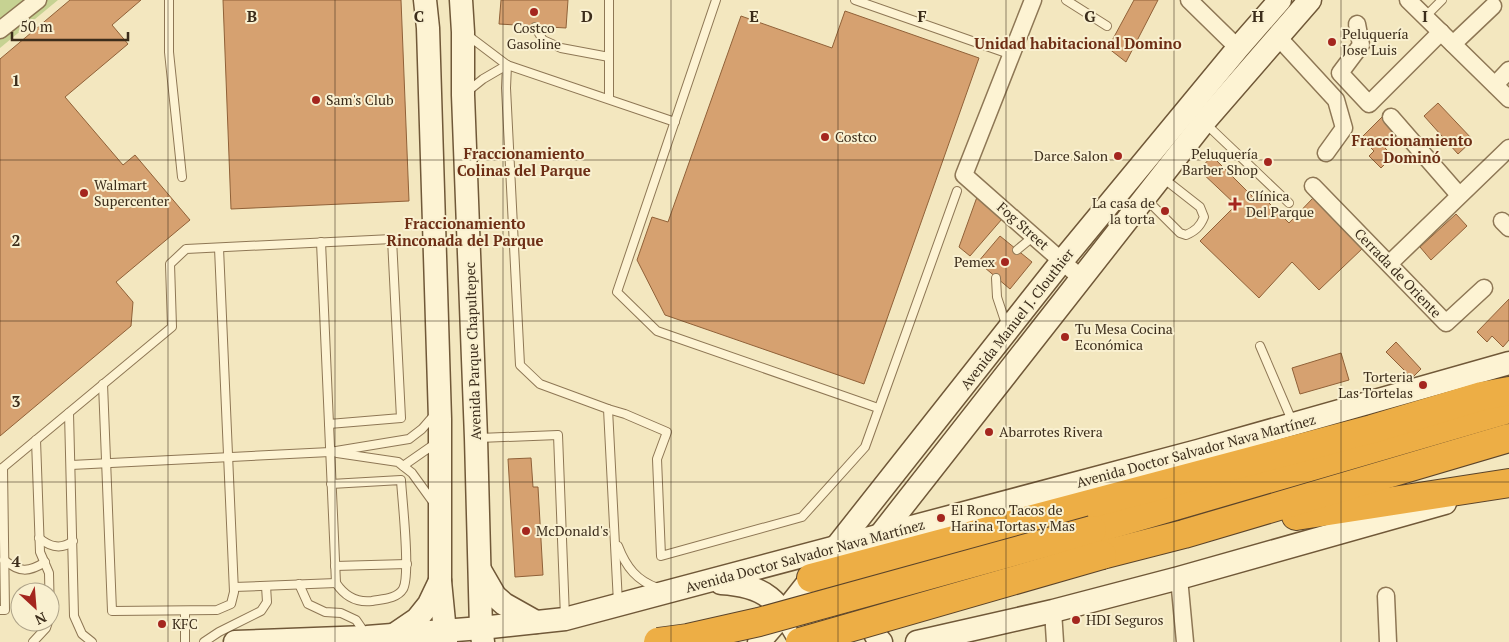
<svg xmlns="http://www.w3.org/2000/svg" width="1509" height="642" viewBox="0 0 1509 642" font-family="'PT Serif',serif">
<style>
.green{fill:#c6d292}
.building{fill:#d6a170;stroke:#906138}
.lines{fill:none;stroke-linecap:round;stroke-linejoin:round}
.lane-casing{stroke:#8e7755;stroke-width:10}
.street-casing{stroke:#8e7755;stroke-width:19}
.secondary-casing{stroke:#705838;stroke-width:25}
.highway-casing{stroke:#5b442a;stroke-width:30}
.lane{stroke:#fdf3d3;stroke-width:8}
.street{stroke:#fdf3d3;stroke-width:16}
.secondary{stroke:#fdf3d3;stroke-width:22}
.highway{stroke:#edae45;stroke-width:28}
.highway-bridge-casing{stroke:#5b442a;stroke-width:30;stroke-linecap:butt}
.highway-bridge{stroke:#edae45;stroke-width:28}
.grid{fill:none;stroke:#3c2d1b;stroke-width:1;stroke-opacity:0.55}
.poi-dot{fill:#a4261e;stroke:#f9f0d0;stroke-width:2}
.labels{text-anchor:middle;stroke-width:4;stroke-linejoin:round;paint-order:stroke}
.poi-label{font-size:14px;fill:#3c2d1b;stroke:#f9f0d0;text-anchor:start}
.street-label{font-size:14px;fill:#3c2d1b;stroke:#f9f0d0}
.neighbourhood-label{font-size:15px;font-weight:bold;fill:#6d2e15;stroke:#f9f0d0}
.grid-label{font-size:16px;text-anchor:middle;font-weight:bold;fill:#3c2d1b;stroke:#f9f0d0;stroke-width:4;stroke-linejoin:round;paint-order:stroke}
</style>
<rect width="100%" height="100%" fill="#f3e7bf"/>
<polygon class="green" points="0,0 58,0 0,48"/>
<g class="building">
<polygon points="70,0 141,0 112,25 128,44 65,97 123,165 135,155 190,220 116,282 133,302 131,326 0,436 0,59"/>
<polygon points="223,0 401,0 409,201 231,209"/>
<polygon points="501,0 568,0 566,28 499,24"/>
<polygon points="1134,0 1158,0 1126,62 1108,48"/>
<polygon points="845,11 979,58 864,384 665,315 637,260 652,217 668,222 741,16 832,48"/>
<polygon points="1438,103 1473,140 1458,154 1424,116"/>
<polygon points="1383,116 1400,132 1385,148 1393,156 1381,168 1369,156 1374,151 1361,138"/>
<polygon points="1212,156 1256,200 1261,195 1289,223 1313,198 1363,248 1319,290 1292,262 1259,298 1200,241 1236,205 1199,170"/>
<polygon points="977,197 1002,219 970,256 959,247"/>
<polygon points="1456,214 1467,226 1431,260 1420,247"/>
<polygon points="1000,236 1032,262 1010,289 978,262"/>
<polygon points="1509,299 1509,340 1503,347 1492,336 1487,342 1477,332"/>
<polygon points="1396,342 1421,369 1412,378 1386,352"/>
<polygon points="1341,353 1349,380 1300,394 1292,368"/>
<polygon points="531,458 533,487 538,487 543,575 515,577 508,459"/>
</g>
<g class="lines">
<g class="lane-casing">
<g id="lane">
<polyline points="169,0 169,52 182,177"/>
<polyline points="609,0 609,98"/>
<polyline points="716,0 617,292 657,331 878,408"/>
<polyline points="855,0 1012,55"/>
<polyline points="1066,0 1107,26"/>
<polyline points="1425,17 1442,0"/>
<polyline points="535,27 543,40 561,48 609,57"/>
<polyline points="466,34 507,65 675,122"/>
<polyline points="507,65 506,88 520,365 540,384 608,409 618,603"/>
<polyline points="468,91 483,79 507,65"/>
<polyline points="1206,124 1289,203"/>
<path d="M1146 199 1180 233 1186 235C1195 231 1200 227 1204 217L1200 207 1163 178"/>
<path d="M321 242 336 583C344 595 356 603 372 601 382 599 397 599 403 589 411 575 402 499 401 480L331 484"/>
<polyline points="1017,250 1034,236"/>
<polyline points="996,278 997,297 1007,327"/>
<polyline points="1260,346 1293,423"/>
<polyline points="103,384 112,611 217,610 231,604 234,592 219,248"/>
<polyline points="608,409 625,414 667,432 657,459 661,556 802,517 865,447 957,191"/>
<polyline points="69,413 74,616 82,634 92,642"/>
<polyline points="479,438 558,435 565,617"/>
<polyline points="36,440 40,552 49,573 50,617"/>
<polyline points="337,453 398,462 412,473 433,502"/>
<polyline points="71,465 330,452 409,439 422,429 435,414"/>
<polyline points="403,466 436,443"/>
<polyline points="0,470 172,327 170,264 186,249 392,239 401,418 329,424"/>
<path d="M39 538C50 547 61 550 73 541"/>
<path d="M618 546C626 567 637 581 658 588"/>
<path d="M4 560C19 572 28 573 45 562"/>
<polyline points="335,566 407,564"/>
<polyline points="299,584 308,604 325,612 341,613 356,620 365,633"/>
<polyline points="234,587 336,583"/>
<polyline points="0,610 5,610 3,468"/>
<polyline points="33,642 46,628 48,622"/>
<polyline points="185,642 185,611"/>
<polyline points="204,642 219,632 261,611 267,602 266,586"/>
</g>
</g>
<g class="street-casing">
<g id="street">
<polyline points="1033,0 964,175 1081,278"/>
<polyline points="1189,0 1238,48"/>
<polyline points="1408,0 1509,99"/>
<polyline points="1357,24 1361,45 1340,73 1369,104 1441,32"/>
<polyline points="0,30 38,0"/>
<polyline points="1278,37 1336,100 1344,128 1326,153"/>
<polyline points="1453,44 1493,6"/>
<polyline points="1495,85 1509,70"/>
<polyline points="1391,117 1459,195"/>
<polyline points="1313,186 1446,323 1484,288"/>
<polyline points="1502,221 1509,228"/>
<polyline points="1389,264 1509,148"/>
<polyline points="1179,578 1185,642"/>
<polyline points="1386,596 1388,642"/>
<polyline points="1053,611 1055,642"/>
</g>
</g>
<g class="secondary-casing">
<g id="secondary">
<polyline points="425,0 428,28 440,419 440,581 446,642"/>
<polyline points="461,0 463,32 463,95 476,438 481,628 483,642"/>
<polyline points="877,539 1204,122 1310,0"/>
<polyline points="480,570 495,596 504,604 536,622"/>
<path d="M721 583C769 586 777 601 800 640"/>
<polyline points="395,634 417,619 429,604 440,581"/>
<polyline points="235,642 367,637 481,628 565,619 1198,451 1509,363"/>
<polyline points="759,642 784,613 1062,261 1238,48 1280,0"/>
<path d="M881 642C861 622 882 596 895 579"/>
<polyline points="917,642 1053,611 1179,578 1445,503"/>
</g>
</g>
<g class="highway-casing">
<g id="highway">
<polyline points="1296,516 1509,483"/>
<polyline points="1092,530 1509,409"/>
<polyline points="1102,555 1184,534 1509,438"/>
<polyline points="811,578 1372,429 1482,396 1509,391"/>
</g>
</g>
<use href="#lane" class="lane"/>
<use href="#street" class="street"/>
<use href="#secondary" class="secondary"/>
<use href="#highway" class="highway"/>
<g class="highway-bridge-casing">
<g id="highway-bridge">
<polyline points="658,642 688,638 759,622 1092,530"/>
<polyline points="800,642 1102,555"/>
</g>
</g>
<use href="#highway-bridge" class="highway-bridge"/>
</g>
<path class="grid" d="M168 0V642M335 0V642M503 0V642M671 0V642M838 0V642M1006 0V642M1174 0V642M1341 0V642M0 160H1509M0 321H1509M0 482H1509"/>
<g class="poi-dot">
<circle cx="534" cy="12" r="5"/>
<circle cx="1332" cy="42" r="5"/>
<circle cx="316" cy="100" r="5"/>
<circle cx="825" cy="137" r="5"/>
<circle cx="1118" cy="156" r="5"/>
<circle cx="1268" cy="162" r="5"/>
<circle cx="84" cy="193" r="5"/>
<path d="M1232.5 196.5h5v5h5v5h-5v5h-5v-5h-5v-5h5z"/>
<circle cx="1165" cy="211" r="5"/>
<circle cx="1005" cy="262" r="5"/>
<circle cx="1065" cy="337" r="5"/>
<circle cx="1423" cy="385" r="5"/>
<circle cx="989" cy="432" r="5"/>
<circle cx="941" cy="518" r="5"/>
<circle cx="526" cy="531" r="5"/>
<circle cx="1076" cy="620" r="5"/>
<circle cx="162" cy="624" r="5"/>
</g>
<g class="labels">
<g class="poi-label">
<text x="534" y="33" text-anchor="middle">Costco<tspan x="534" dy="16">Gasoline</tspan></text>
<text x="1342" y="39">Peluquería<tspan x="1342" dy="16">Jose Luis</tspan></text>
<text x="326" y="105">Sam's Club</text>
<text x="835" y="142">Costco</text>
<text x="1258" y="159" text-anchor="end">Peluquería<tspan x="1258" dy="16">Barber Shop</tspan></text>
<text x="1108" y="161" text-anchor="end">Darce Salon</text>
<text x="94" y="190">Walmart<tspan x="94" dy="16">Supercenter</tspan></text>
<text x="1246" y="201">Clínica<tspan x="1246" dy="16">Del Parque</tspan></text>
<text x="1155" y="208" text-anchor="end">La casa de<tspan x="1155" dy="16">la torta</tspan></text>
<text x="995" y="267" text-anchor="end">Pemex</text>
<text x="1075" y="334">Tu Mesa Cocina<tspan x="1075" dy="16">Económica</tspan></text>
<text x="1413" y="382" text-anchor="end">Torteria<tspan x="1413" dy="16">Las Tortelas</tspan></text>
<text x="999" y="437">Abarrotes Rivera</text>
<text x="951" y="515">El Ronco Tacos de<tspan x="951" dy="16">Harina Tortas y Mas</tspan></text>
<text x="536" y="536">McDonald's</text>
<text x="1086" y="625">HDI Seguros</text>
<text x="172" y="629">KFC</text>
</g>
<g class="street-label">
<text transform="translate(1023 226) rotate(42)" y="5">Fog Street</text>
<text transform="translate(1398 273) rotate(46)" y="5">Cerrada de Oriente</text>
<text transform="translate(1017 319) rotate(-52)" y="5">Avenida Manuel J. Clouthier</text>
<text transform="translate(473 351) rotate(-92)" y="5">Avenida Parque Chapultepec</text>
<text transform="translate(1196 451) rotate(-15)" y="5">Avenida Doctor Salvador Nava Martínez</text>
<text transform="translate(805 556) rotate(-15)" y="5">Avenida Doctor Salvador Nava Martínez</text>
</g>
<g class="neighbourhood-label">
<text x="1078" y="49">Unidad habitacional Domino</text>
<text x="1412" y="146">Fraccionamiento<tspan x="1412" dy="17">Dominó</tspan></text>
<text x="524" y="159">Fraccionamiento<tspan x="524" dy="17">Colinas del Parque</tspan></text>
<text x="465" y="229">Fraccionamiento<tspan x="465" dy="17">Rinconada del Parque</tspan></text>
</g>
</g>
<g class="grid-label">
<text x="252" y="22">B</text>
<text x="419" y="22">C</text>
<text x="587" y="22">D</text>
<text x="754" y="22">E</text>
<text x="922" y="22">F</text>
<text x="1090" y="22">G</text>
<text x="1258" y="22">H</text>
<text x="1425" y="22">I</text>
<text x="16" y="86">1</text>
<text x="16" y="246">2</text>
<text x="16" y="407">3</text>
<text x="16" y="567">4</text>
</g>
<g transform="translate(35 607) rotate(154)"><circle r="24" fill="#f9f0d0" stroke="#ada288"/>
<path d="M0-4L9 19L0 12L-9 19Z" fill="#a4261e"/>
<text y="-8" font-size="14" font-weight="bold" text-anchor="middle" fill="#3c2d1b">N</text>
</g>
<path d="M12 32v8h116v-8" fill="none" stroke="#3c2d1b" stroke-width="2.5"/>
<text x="20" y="32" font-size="15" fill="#3c2d1b" stroke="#f9f0d0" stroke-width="4" paint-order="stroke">50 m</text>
</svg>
